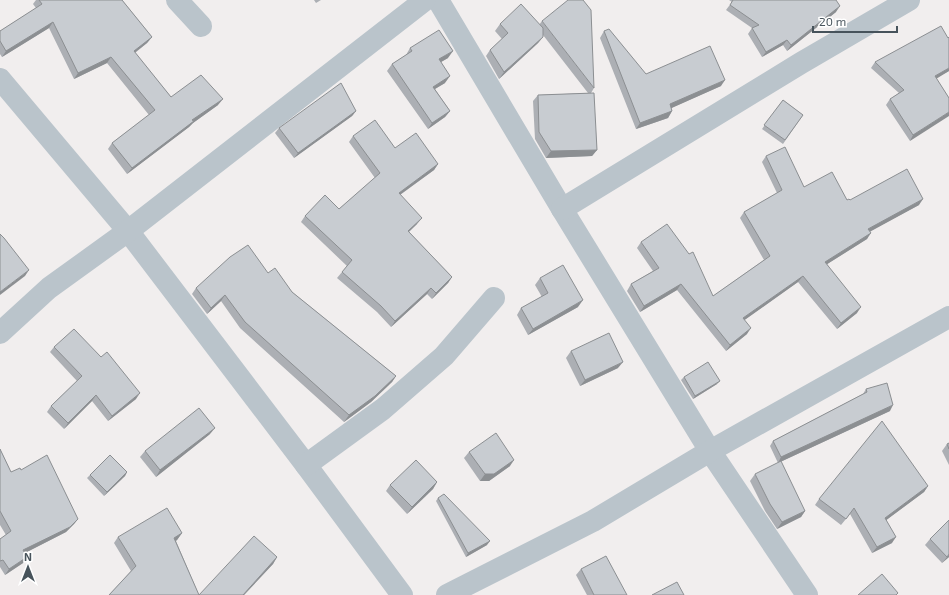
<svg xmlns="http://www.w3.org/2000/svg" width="949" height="595" viewBox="0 0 949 595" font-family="'Exo 2',sans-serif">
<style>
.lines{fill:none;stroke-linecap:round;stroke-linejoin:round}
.street{stroke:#bac4cb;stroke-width:22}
.wall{fill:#acafb4}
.shaded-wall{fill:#8c8f92}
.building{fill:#c8ccd1;stroke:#8c8f92}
</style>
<rect width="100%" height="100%" fill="#f1eeee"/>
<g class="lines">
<g class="street">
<polyline points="177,0 201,26"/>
<polyline points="438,0 562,209 710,451 807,595"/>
<polyline points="0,79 128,231 306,465 402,595"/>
<polyline points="562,209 801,63 909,0"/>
<polyline points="0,333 49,288 128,231 425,0"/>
<polyline points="306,465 383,409 444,356 494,298"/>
<polyline points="447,595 593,521 710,451 949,317"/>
</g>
</g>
<g class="wall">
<polygon points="36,0 122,0 152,37 147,43 135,53 171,97 218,105 193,123 189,127 127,174 108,149 112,143 149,115 107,63 74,79 49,28 2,57 0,54 0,31 36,8 33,4"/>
<polygon points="314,0 321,0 316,3"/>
<polygon points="729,0 836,0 836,12 787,51 783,45 762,57 748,34 752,28 726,10 732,2"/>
<polygon points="542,21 594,88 591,93 597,150 592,156 546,158 535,139 533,101 538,95 588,93 543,35 543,37 538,43 499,79 486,56 490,50 502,39 495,31 500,24 539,25"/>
<polygon points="604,31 646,74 721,86 671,108 672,111 668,118 636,129 600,38"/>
<polygon points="410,48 448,58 441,62 445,83 435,89 450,111 445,117 428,129 387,71 392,64 406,55"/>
<polygon points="875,62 949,71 936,78 949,98 910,141 886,105 890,99 899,93 871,68"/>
<polygon points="783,100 803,115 783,144 762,129"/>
<polygon points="356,111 352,116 294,158 275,133 279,128"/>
<polygon points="353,136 395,148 438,164 434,170 400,195 417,224 409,232 452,277 448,283 432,299 427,294 391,327 377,312 337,278 347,266 301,222 305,216 339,209 375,178 349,142"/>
<polygon points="766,156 804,187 847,200 850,200 919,205 870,231 867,239 827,264 857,313 837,329 798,282 744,320 747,334 726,351 677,290 640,312 627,291 631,284 653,271 637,248 641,242 713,296 764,260 740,218 744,212 777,193 762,162"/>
<polygon points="268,273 292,292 396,376 392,382 371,402 344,422 240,328 221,301 207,314 192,294 196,288"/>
<polygon points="540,278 578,307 528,335 517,315 521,308 542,297 535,285"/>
<polygon points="54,347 136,399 108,421 92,401 64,429 47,412 51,406 77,381 50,352"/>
<polygon points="571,351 618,368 580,386 566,358"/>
<polygon points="684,377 717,384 693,399 681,380"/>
<polygon points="866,389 890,411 778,463 770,446 773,441 863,394"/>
<polygon points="210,434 156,477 140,457 145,451"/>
<polygon points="949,443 949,465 942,451 947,444"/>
<polygon points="0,449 11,472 21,470 78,519 74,524 66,532 25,553 27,557 23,563 5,575 0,567 0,539 6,535 0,525"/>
<polygon points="469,452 510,466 489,481 480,481 464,458"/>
<polygon points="127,472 125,476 104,496 87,478 90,475"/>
<polygon points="755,474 805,511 801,517 777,529 765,511 750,481"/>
<polygon points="437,482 433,489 407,514 386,491 390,485"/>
<polygon points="928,486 924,492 886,520 892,543 872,553 850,514 841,525 815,505 819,499"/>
<polygon points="438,498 487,545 466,557 436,501"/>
<polygon points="182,533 177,540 176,541 199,595 277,557 273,564 244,595 109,595 131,571 114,543 118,537"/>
<polygon points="930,539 949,557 942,563 925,545"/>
<polygon points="581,569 627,595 587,595 576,575"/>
</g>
<g class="shaded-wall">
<polygon points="840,6 836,12 787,51 791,45"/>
<polygon points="53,22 49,28 2,57 6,51"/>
<polygon points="152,37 147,43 129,57 134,51"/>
<polygon points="543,37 538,43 499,79 504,72"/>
<polygon points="787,40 783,45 762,57 766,52"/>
<polygon points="453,51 448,58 434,66 439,59"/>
<polygon points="111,57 107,63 74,79 78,73"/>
<polygon points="949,68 949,71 931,82 935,76"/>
<polygon points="450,76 445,83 428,93 433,87"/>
<polygon points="725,80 721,86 665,111 670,104"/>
<polygon points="223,99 218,105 193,123 189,127 127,174 132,168 192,120"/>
<polygon points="356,111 352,116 294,158 298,153"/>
<polygon points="450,111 445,117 428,129 432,123"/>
<polygon points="672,111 668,118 636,129 640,123"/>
<polygon points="949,112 949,116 910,141 913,135"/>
<polygon points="597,150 592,156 546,158 551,151"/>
<polygon points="438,164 434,170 394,199 399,193"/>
<polygon points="923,199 919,205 864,235 868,229"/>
<polygon points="422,218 417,224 403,237 408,231"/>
<polygon points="871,233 867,239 821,268 825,262"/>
<polygon points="29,270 25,276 0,295 0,292"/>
<polygon points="803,276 798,282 739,324 743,318"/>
<polygon points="452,277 448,283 432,299 436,293"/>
<polygon points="681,284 677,290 640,312 644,306"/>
<polygon points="431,288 427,294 391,327 395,321"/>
<polygon points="225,295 221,301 207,314 211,308"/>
<polygon points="583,300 578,307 528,335 533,329"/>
<polygon points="861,307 857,313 837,329 841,323"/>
<polygon points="751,328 747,334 726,351 730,345"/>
<polygon points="623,362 618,368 580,386 585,380"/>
<polygon points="396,376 392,382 371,402 344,422 349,415"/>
<polygon points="720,381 717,384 693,399 695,396"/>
<polygon points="140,393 136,399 108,421 112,416"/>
<polygon points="96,395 92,401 64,429 68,423"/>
<polygon points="893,405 890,411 778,463 781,457"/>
<polygon points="215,428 210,434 156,477 160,470"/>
<polygon points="514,460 510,466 489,481 480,481 485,474"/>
<polygon points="127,472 125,476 104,496 107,492"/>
<polygon points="437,482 433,489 407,514 412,507"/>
<polygon points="928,486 924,492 881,524 885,518"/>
<polygon points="805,511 801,517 777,529 782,522"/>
<polygon points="78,519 74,524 66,532 19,556 23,550"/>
<polygon points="182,533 177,540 170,544 174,538"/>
<polygon points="896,537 892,543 872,553 877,547"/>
<polygon points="490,541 487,545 466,557 468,553"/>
<polygon points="949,554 949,557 942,563 947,557"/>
<polygon points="27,557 23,563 5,575 9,569"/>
<polygon points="277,557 273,564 244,595 243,595"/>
</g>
<g class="building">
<polygon points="39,0 122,0 152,37 134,51 171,97 201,75 223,99 192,120 194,121 132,168 112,143 155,110 111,57 78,73 53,22 6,51 0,41 0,31 42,4"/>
<polygon points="568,0 583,0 591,10 594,88 542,21"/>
<polygon points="733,0 836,0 840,6 791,45 787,40 766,52 752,28 759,25 730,5"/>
<polygon points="521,4 543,28 543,37 504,72 490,50 508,33 500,24"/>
<polygon points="941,26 948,38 949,37 949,68 935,76 949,98 949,112 913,135 890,99 904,90 875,62"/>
<polygon points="609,29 646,74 710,46 725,80 670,104 672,111 640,123 604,31"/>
<polygon points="439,30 453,51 439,59 450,76 433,87 450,111 432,123 392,64 412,51 410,48"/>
<polygon points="341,83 356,111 298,153 279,128"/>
<polygon points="594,93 597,150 551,151 539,132 538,95"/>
<polygon points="783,100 803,115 785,140 764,125"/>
<polygon points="375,120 395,148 416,133 438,164 399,193 422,218 408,231 452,277 436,293 431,288 395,321 381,306 342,272 352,260 305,216 325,195 339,209 380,173 353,136"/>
<polygon points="785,147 804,187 832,172 847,200 849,199 850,200 907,169 923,199 868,229 871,233 825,262 861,307 841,323 803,276 743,318 751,328 730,345 681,284 644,306 631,284 659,268 641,242 667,224 689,254 693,252 713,296 770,256 744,212 782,190 766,156"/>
<polygon points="0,234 4,238 29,270 0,292"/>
<polygon points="248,245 268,273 275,268 292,292 396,376 375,396 349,415 245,322 225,295 211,308 196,288 230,257"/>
<polygon points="563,265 583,300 533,329 521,308 548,293 540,278"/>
<polygon points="74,329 101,357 107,352 140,393 112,416 96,395 68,423 51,406 82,376 54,347"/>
<polygon points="609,333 623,362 585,380 571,351"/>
<polygon points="708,362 720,381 695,396 684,377"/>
<polygon points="887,383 893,405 781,457 773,441 867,392 866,389"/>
<polygon points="199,408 215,428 160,470 145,451"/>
<polygon points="882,421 928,486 885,518 896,537 877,547 854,508 846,519 819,499"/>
<polygon points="496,433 514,460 494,474 485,474 469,452"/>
<polygon points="949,443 949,449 947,444"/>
<polygon points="0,449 11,472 20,468 21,470 47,455 78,519 70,527 23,550 27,557 9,569 3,560 0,561 0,539 11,531 0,511"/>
<polygon points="110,455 127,472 107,492 90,475"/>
<polygon points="416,460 437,482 412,507 390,485"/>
<polygon points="781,461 805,511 782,522 770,504 755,474"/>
<polygon points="444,494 490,541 468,553 438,498"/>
<polygon points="167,508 182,533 174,538 199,595 254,536 277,557 243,595 109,595 136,566 118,537"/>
<polygon points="949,520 949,554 947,557 930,539"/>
<polygon points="606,556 627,595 594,595 581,569"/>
<polygon points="882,574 898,593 896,595 858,595"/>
<polygon points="677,582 684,595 652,595"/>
</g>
<g transform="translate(28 567)" stroke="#ffffff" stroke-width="3" paint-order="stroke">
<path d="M0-3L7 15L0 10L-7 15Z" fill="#47535b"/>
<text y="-6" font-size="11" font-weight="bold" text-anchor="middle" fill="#47535b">N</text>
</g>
<path d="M813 26v6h84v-6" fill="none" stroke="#47535b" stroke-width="2"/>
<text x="819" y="26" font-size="12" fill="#47535b" stroke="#ffffff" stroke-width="3" paint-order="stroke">20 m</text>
</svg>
